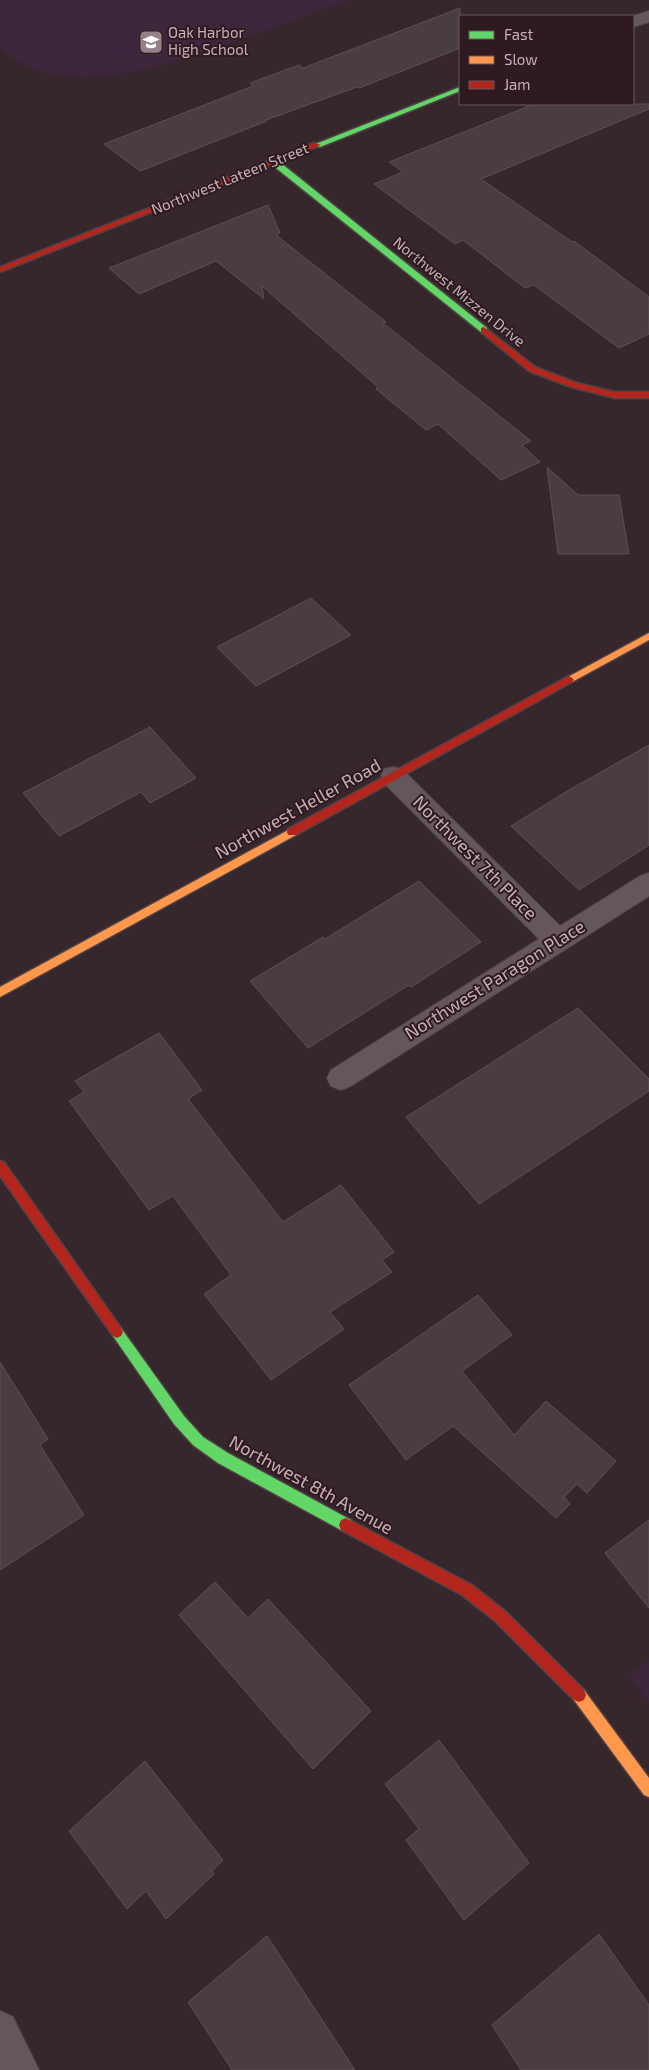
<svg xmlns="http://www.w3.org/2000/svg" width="649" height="2070" viewBox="0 0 649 2070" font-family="'Exo 2',sans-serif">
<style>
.green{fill:#3e273c}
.building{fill:#4a3d41;stroke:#5e4f54}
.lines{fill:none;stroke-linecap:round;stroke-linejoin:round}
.street-casing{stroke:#4f4449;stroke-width:2}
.fast-casing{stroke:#4f4246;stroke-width:3}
.slow-casing{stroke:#4f4246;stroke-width:3}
.jam-casing{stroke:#4f4246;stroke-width:3}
.street{fill:#64575b;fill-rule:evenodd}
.fast{fill:#63d668;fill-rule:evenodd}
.slow{fill:#ff974d;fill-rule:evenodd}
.jam{fill:#b3261e;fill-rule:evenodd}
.labels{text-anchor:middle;stroke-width:4;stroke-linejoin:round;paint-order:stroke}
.far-poi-label{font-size:15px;fill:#c8b0b7;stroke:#301a21;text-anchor:start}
.far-street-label{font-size:15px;fill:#c8b0b7;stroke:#301a21}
.street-label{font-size:18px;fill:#c8b0b7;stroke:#301a21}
</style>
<rect width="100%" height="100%" fill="#35272c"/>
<g class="green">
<path d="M0 0H351C316 12 281 25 247 37 185 59 114 87 47 73 30 70 14 60 0 49Z"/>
<polygon points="649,1660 649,1702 629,1676"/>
</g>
<g class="building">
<polygon points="460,8 460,48 359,88 357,87 266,120 267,121 140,171 104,144 253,86 250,83 299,65 303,68"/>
<polygon points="534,104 649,104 649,109 481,179 572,242 574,241 649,297 649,334 619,348 534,285 525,288 463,240 455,244 374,184 403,172 389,162"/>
<polygon points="268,205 280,233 276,235 386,322 383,323 531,441 522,445 540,462 501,480 438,424 426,430 376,389 378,387 262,286 264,299 216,261 139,294 109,268"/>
<polygon points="547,467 578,495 619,495 629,554 558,554"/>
<polygon points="311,598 351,635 256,686 217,647"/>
<polygon points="150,727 196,778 150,803 141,792 59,836 23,793"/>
<polygon points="649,745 649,845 579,890 511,826 569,790"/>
<polygon points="419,881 481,942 411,987 409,985 308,1048 250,981 323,937 325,939"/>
<polygon points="578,1008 649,1079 649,1091 479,1204 406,1117"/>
<polygon points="159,1033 202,1090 188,1099 283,1222 341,1185 394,1252 382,1260 392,1272 330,1312 344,1329 271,1380 204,1294 231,1275 173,1196 149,1210 69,1101 84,1092 75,1081"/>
<polygon points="478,1295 512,1335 462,1371 514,1435 546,1401 616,1461 587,1493 577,1484 564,1497 570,1504 556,1518 453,1426 406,1460 349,1385"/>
<polygon points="0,1362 48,1439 40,1445 84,1515 0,1570"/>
<polygon points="649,1520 649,1608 605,1553"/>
<polygon points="215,1582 248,1618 268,1599 371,1711 313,1769 179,1615"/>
<polygon points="439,1740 529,1863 464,1920 406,1840 419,1829 385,1784"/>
<polygon points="145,1761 223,1860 212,1871 214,1874 166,1919 146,1891 127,1909 69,1831"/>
<polygon points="599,1934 649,2005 649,2070 521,2070 492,2025"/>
<polygon points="267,1936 355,2070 232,2070 188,2002"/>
</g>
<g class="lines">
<g class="street-casing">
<g id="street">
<polygon points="649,11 649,22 633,27 633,16"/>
<polygon points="393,767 402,769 560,926 640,876 649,873 649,896 351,1086 341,1090 331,1086 327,1078 331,1070 539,939 384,783 381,776 384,769"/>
<polygon points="0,2011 13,2017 39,2070 0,2070"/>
</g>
</g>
<g class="fast-casing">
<g id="fast">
<polygon points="460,87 460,91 320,147 313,145"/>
<polygon points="271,160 277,160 487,328 487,332 481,332 271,164"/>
<polygon points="117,1326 121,1328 184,1416 203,1437 228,1453 351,1520 353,1525 351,1530 346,1532 341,1530 218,1463 193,1445 174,1424 113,1336 111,1332 113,1328"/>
</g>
</g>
<g class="slow-casing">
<g id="slow">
<polygon points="649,633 649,640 572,682 566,682 564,680 566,678"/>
<polygon points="292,828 296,829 297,832 296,835 0,997 0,987"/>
<polygon points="579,1688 584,1690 649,1778 649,1797 644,1795 574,1700 572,1695 574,1690"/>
</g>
</g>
<g class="jam-casing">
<g id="jam">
<polygon points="314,143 321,145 0,272 0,267"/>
<polygon points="484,327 535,367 577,383 615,392 649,392 649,398 615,398 571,387 529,371 481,332 481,328"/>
<polygon points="569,676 572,678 574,680 572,682 296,835 288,835 287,832 288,829"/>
<polygon points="0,1161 4,1162 121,1328 123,1332 121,1336 117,1338 113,1336 0,1176"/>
<polygon points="346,1518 472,1585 505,1611 584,1690 586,1695 584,1700 579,1702 574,1700 495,1621 462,1595 341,1530 339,1525 341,1520"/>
</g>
</g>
<use href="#street" class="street"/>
<use href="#fast" class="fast"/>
<use href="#slow" class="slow"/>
<use href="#jam" class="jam"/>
</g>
<defs>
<g id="school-square" transform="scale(1.25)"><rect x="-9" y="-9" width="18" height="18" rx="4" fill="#958086" stroke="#301a21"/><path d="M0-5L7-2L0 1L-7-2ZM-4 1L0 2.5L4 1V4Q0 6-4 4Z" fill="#fff"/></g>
</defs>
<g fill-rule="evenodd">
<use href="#school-square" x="151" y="42"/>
</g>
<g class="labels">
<g class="far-poi-label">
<text x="168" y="38">Oak Harbor<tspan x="168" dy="17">High School</tspan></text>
</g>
<g class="far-street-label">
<text transform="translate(230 179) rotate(-22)" y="5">Northwest Lateen Street</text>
<text transform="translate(459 292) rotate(39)" y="5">Northwest Mizzen Drive</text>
</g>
<g class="street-label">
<text transform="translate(298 809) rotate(-29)" y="6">Northwest Heller Road</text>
<text transform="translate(475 858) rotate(45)" y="6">Northwest 7th Place</text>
<text transform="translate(495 980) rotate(-32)" y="6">Northwest Paragon Place</text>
<text transform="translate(311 1485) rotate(29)" y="6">Northwest 8th Avenue</text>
</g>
</g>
<rect x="459" y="15" width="175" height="90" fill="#301a21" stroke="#6d565d"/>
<rect x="469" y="31" width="25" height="8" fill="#63d668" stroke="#6d565d"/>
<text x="504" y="40" font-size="15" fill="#c8b0b7">Fast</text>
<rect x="469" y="56" width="25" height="8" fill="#ff974d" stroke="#6d565d"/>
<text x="504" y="65" font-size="15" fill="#c8b0b7">Slow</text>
<rect x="469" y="81" width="25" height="8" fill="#b3261e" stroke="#6d565d"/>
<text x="504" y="90" font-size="15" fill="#c8b0b7">Jam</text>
</svg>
